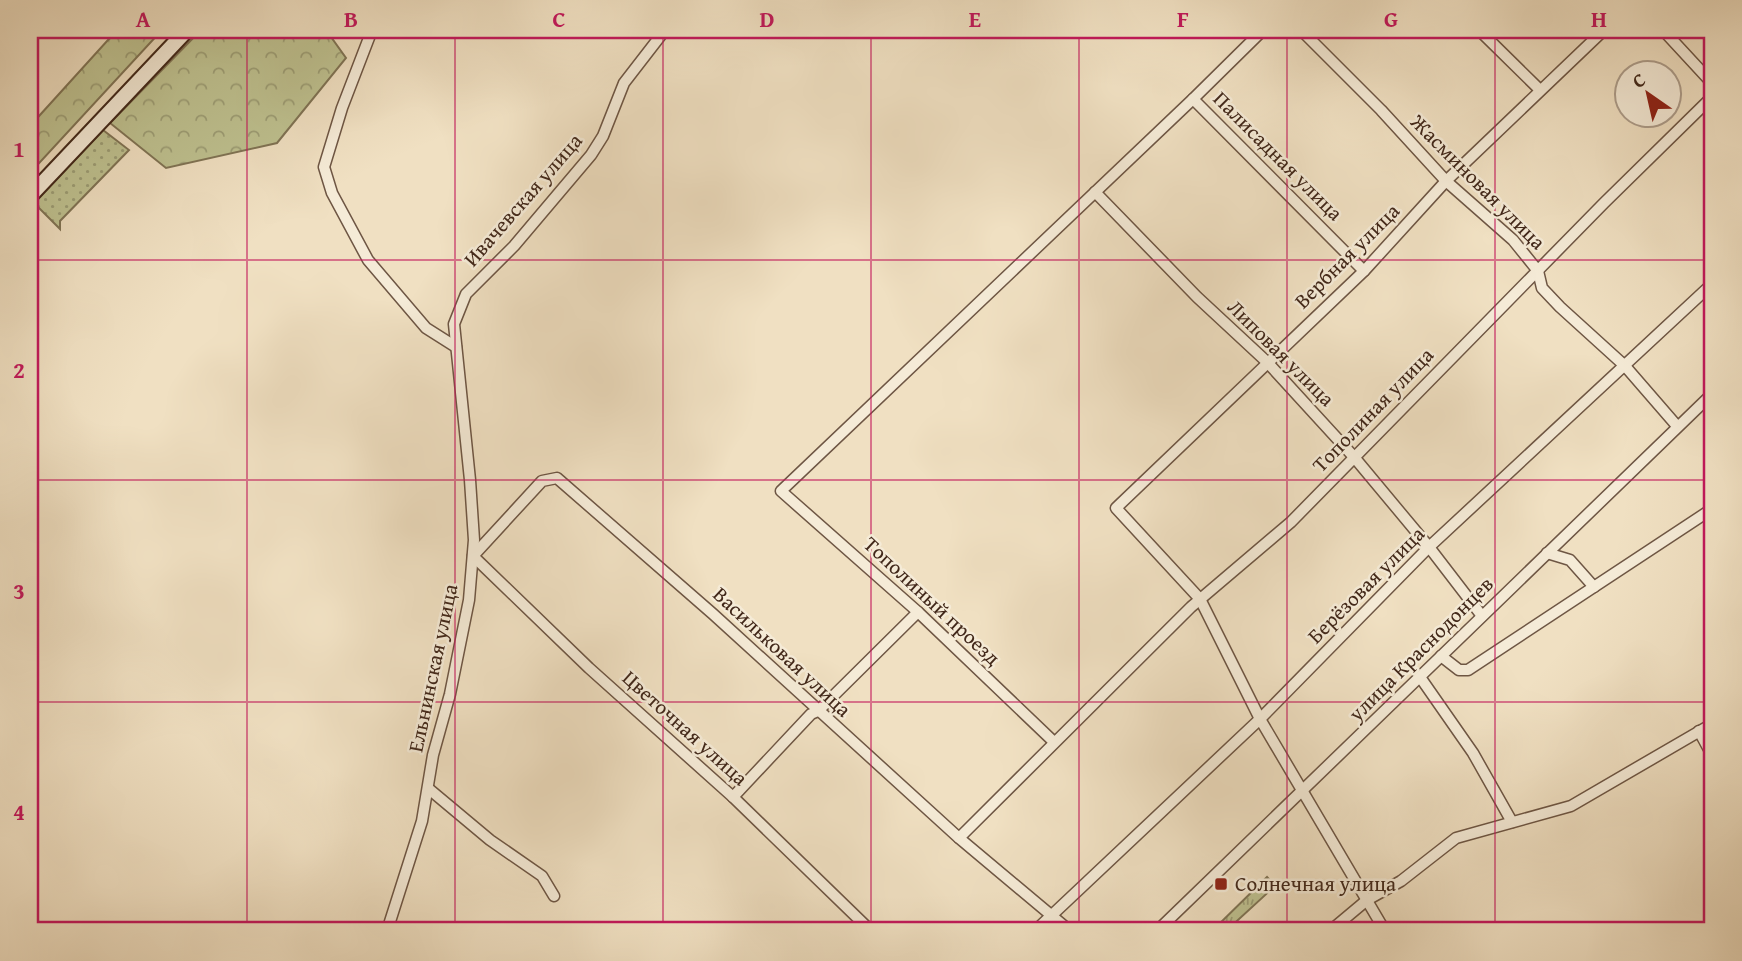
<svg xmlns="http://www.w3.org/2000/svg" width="1742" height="961" viewBox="0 0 1742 961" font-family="'Gentium Book Plus',serif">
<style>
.grass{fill:url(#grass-dots);stroke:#807455;stroke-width:2}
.forest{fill:url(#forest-crowns);stroke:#807455;stroke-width:2}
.park{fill:url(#park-tufts);stroke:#807455;stroke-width:2}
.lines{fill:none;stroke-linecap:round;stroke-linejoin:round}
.street-casing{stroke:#6e5644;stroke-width:13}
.secondary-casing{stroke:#42281a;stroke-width:18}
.street{stroke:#f5ebd7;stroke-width:10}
.secondary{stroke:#f5ebd7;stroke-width:14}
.grid{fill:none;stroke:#c2185b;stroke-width:2;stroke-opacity:0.55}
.poi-dot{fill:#8f2418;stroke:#f5ebd7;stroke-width:2.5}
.labels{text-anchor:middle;stroke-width:5;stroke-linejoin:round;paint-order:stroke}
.street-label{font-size:21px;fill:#42281a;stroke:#f5ebd7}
.poi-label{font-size:21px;fill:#42281a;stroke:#f5ebd7;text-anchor:start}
.neatline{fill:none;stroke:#c2185b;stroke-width:2.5}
.grid-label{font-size:23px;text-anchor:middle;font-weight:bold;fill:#c2185b}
</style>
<defs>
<pattern id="grass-dots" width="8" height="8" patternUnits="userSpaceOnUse" patternTransform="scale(1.75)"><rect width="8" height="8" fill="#bec190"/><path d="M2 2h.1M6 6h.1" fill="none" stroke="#9c9d75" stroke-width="1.8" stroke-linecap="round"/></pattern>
<pattern id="forest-crowns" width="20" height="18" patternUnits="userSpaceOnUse" patternTransform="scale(1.75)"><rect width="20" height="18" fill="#bec190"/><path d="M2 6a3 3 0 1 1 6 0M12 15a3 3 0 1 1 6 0" fill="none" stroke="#9c9d75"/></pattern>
<pattern id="park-tufts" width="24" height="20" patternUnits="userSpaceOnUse" patternTransform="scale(1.75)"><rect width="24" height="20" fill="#bec190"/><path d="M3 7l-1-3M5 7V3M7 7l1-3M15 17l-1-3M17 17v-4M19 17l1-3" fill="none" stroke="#9c9d75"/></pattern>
</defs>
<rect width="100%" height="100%" fill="#f0e0c2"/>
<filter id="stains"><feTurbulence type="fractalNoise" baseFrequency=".00286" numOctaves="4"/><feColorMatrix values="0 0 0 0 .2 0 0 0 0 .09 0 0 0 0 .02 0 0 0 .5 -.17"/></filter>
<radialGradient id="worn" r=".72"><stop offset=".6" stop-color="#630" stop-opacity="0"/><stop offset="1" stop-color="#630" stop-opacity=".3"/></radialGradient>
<polygon class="grass" points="103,130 129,150 60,221 60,229 34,203"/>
<g class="forest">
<polygon points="117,30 162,30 30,173 30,126"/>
<polygon points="201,30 326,30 346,58 277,143 166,168 110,123"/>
</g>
<polygon class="park" points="1267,877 1275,886 1226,931 1214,931 1213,930"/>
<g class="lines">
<g class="street-casing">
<g id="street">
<polyline points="372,30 342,108 324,167 332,193 368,260 426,328 456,347"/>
<polyline points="1301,30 1381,110 1446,181 1513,240 1538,271 1542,288 1560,307 1625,366 1677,426"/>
<polyline points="1479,30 1540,90"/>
<polyline points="1663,30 1712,83"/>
<polyline points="1193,99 1364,271"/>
<polyline points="1095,192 1197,297 1267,362 1354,457 1429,547 1482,616"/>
<polyline points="1547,553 1570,560 1594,587"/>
<polyline points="1441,656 1459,670 1468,670 1712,509"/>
<polyline points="1420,677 1473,753 1512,822"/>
<polyline points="1699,731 1712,755"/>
<polyline points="1054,742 918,612 781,491 1193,99 1263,30"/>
<polyline points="429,789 490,840 542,876 554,896"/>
<polyline points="733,797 811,714 818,711 918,612"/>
<polyline points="959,838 1191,607 1291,522 1604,203 1712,97"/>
<polyline points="387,931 422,821 433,755 450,694 469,600 474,540 470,480 454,324 466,294 514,246 591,155 603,136 624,83 665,30"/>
<polyline points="871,931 733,797 589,668 473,556 542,481 557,478 713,614 959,838 1070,931"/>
<polyline points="1035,931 1260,719 1429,547 1712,284"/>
<polyline points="1157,931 1712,394"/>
<polyline points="1330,931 1367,900 1401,881 1456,838 1571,806 1712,724"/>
<polyline points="1385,931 1260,719 1200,599 1116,508 1364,271 1446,181 1604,30"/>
</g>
</g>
<g class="secondary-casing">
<polyline id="secondary" points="30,196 187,30"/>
</g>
<use href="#street" class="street"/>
<use href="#secondary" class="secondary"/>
</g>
<path class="grid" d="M247 30V931M455 30V931M663 30V931M871 30V931M1079 30V931M1287 30V931M1495 30V931M30 260H1712M30 480H1712M30 702H1712"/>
<rect class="poi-dot" x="1214" y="877" width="14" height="14" rx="3.5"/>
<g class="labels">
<g class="street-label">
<text transform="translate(1278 156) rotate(45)" y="7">Палисадная улица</text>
<text transform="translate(1478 182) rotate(45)" y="7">Жасминовая улица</text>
<text transform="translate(523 200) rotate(-49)" y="7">Ивачевская улица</text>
<text transform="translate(1347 256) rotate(-45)" y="7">Вербная улица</text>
<text transform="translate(1281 353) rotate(45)" y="7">Липовая улица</text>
<text transform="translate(1373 410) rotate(-46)" y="7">Тополиная улица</text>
<text transform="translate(1366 585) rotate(-45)" y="7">Берёзовая улица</text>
<text transform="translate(932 601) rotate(43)" y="7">Тополиный проезд</text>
<text transform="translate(1421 649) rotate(-45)" y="7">улица Краснодонцев</text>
<text transform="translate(782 652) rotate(43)" y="7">Васильковая улица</text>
<text transform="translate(433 668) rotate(-78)" y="7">Ельнинская улица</text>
<text transform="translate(685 728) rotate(42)" y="7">Цветочная улица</text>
</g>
<g class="poi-label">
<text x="1235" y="891">Солнечная улица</text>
</g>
</g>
<rect width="1742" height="961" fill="none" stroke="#f0e0c2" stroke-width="77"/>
<g transform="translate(1648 94) rotate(326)"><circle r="33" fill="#f5ebd7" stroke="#ad9d8b" stroke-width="2"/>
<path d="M0-5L12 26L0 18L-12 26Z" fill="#8f2418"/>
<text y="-10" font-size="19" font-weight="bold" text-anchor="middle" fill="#42281a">С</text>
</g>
<rect x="38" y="38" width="1666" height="884" class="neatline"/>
<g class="grid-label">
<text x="143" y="27">A</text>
<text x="351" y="27">B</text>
<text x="559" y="27">C</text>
<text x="767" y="27">D</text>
<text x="975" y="27">E</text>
<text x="1183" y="27">F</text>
<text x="1391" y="27">G</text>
<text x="1599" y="27">H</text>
<text x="19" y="157">1</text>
<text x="19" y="378">2</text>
<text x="19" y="599">3</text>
<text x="19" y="820">4</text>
</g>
<rect width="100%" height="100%" filter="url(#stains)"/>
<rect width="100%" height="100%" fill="url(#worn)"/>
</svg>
